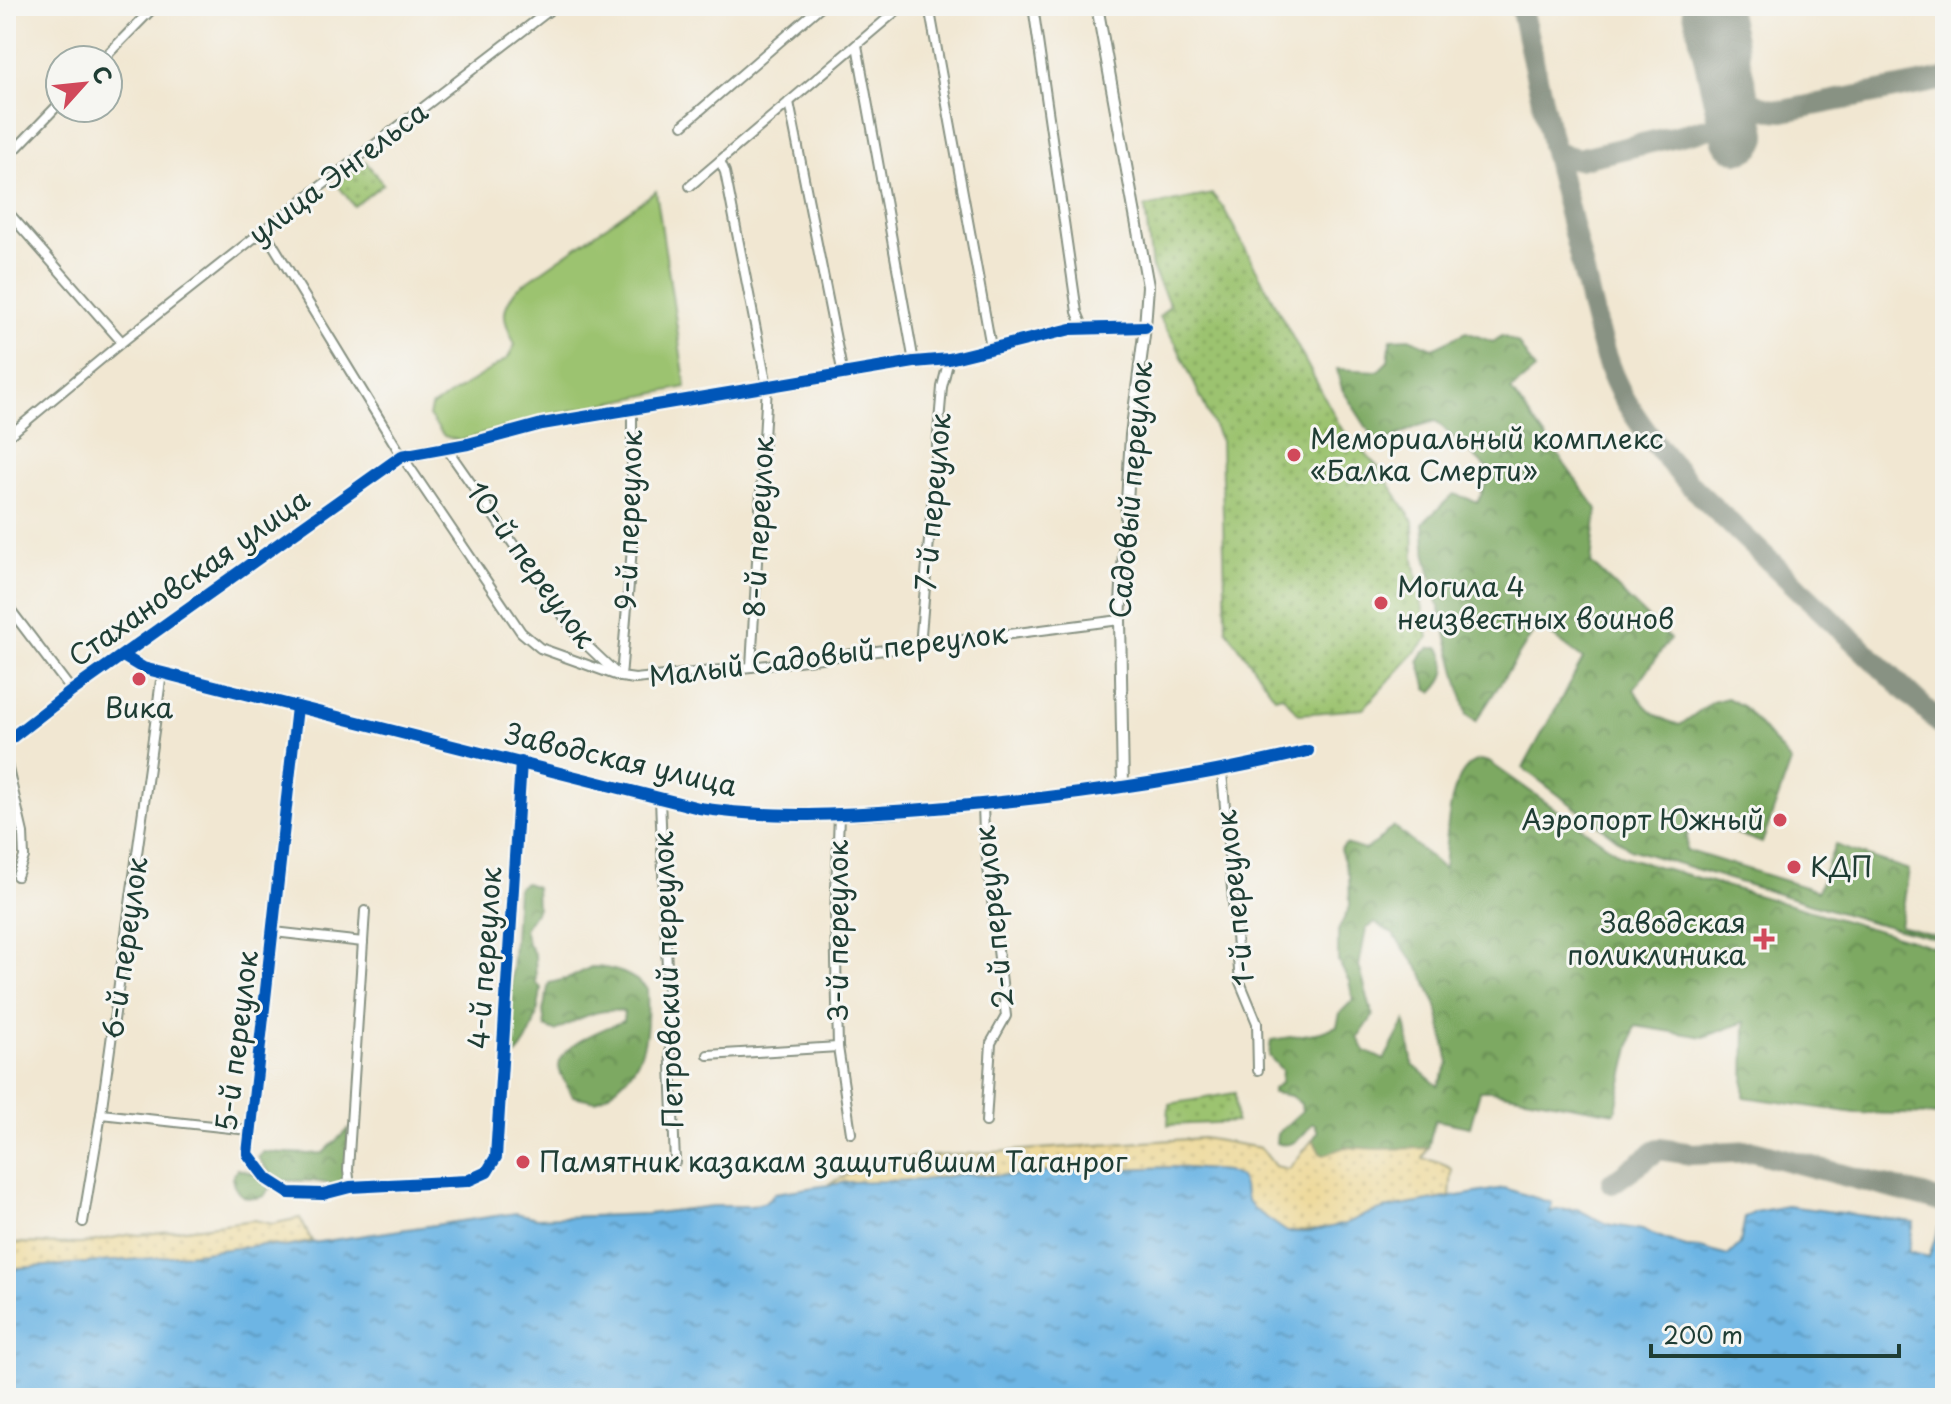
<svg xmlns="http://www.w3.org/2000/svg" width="1951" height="1404" viewBox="0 0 1951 1404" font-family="'Playpen Sans',sans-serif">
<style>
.grass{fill:#9cc36f;stroke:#5e8052;stroke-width:2}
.forest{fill:url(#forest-crowns);stroke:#4e734b;stroke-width:2;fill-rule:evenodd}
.sand{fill:url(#sand-dots);stroke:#868c69;stroke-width:2}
.park{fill:url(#park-dots);stroke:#5e8052;stroke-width:2}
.water{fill:url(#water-ripples);stroke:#46798c;stroke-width:2}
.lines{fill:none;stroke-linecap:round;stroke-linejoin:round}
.taxiway{stroke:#889283;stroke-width:22}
.runway{stroke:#889283;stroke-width:56}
.minor-casing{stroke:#889283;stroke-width:12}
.tertiary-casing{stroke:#889283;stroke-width:14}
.minor{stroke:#fff;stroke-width:8}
.tertiary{stroke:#fff;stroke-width:10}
.cycleway-casing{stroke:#f6f6f2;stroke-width:17}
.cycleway{stroke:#0057b8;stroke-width:12}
.poi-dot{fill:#d1495b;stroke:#f6f6f2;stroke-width:3}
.labels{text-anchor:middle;stroke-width:6;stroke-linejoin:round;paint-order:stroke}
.street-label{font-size:28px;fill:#1f3d34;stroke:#f6f6f2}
.poi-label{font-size:28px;fill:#1f3d34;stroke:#f6f6f2;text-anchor:start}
</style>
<defs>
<pattern id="forest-crowns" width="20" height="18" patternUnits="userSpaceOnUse" patternTransform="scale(2)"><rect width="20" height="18" fill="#7da962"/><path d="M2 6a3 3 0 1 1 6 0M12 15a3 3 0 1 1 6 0" fill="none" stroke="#668b52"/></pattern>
<pattern id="sand-dots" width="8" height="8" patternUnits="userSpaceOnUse" patternTransform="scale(2)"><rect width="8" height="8" fill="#eeda9e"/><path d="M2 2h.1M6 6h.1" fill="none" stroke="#ccbc89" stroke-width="1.8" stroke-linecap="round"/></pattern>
<pattern id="park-dots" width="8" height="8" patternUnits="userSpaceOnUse" patternTransform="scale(2)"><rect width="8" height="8" fill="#9cc36f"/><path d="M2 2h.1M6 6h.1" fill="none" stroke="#7fa05c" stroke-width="1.8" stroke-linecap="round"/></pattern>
<pattern id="water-ripples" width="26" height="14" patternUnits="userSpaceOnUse" patternTransform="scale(2)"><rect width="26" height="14" fill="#6db5e4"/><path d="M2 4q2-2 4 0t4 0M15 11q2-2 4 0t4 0" fill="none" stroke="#5994ba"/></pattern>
</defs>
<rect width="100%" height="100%" fill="#f6f6f2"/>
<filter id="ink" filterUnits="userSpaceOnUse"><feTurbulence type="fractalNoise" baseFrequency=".0125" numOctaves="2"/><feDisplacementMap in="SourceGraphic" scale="16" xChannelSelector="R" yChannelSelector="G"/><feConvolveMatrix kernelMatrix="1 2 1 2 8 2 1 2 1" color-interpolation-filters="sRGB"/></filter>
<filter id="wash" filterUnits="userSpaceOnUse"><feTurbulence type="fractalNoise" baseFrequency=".006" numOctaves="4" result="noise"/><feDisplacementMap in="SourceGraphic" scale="32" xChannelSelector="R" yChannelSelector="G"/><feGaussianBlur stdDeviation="1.8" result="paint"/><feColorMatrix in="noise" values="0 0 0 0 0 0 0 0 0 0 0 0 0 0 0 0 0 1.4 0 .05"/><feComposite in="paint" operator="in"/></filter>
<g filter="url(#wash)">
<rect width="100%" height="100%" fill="#f1e7d2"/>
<path class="grass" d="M656 191 686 387 540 417 460 441 444 436 429 416 431 407 508 358 515 345C504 319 498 311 518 288Z"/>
<g class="forest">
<path d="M1466 332 1493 342 1502 336 1518 343 1535 370 1511 390 1597 509 1591 563 1670 639 1634 689C1645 710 1658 719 1680 725L1712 702 1727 698 1744 707 1791 762 1762 843 1689 816 1686 850 1818 891 1835 845 1909 870 1900 926 1945 938V941L1871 922 1630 849 1523 768 1583 659 1542 628 1532 634 1476 721 1467 715 1426 556 1423 523 1454 494 1478 502 1491 472 1436 421 1418 426 1378 445 1342 389 1337 369 1378 371 1388 361 1391 339 1409 338 1433 348Z"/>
<path d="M1430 648H1440C1450 666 1447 678 1432 692L1427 689 1419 660 1423 653Z"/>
<path d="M1481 760 1489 762 1622 856 1945 950V1115L1855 1113 1744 1097 1745 1022 1704 1037 1635 1026 1615 1113 1491 1091H1480L1470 1127 1435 1120 1428 1148 1378 1149 1345 1147 1325 1155 1320 1154 1313 1139 1318 1132 1315 1124H1312C1302 1137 1293 1149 1276 1143L1277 1134 1302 1111 1301 1104 1291 1096 1273 1093V1089L1281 1083 1282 1070 1269 1056 1271 1040 1321 1032 1337 1026 1340 1013 1353 1000 1349 981 1338 961V931L1350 906 1349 876 1340 849 1346 844 1364 850 1377 842 1393 826 1444 869C1447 840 1446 766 1481 760ZM1375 923 1393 934 1422 973 1437 1006 1449 1063 1438 1086 1413 1065 1405 1021 1384 1060 1365 1051 1358 1038 1373 1016 1359 966 1366 929Z"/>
<path d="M525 883 536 887 537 909 524 929 528 944 535 955 536 983 541 988C539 1011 532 1039 516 1055H510L508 1039 517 888Z"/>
<path d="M591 967C613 967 632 974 647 989 649 1041 645 1074 596 1101L573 1096C568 1087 560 1077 559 1067 558 1045 606 1028 623 1021L624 1012C600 1006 576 1020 555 1031L545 1027 543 1011 549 983 570 978Z"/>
<path d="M348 1129V1170L338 1186C330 1184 321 1182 312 1181 281 1179 278 1188 258 1157L263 1152 308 1154 323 1153Z"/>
<path d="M238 1169 262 1176 271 1186 264 1196C247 1202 235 1196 232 1177Z"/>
</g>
<g class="sand">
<polygon points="1203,1138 1261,1148 1275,1166 1289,1169 1313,1139 1320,1153 1324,1155 1345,1147 1378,1149 1428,1148 1423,1159 1439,1162 1452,1169 1450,1197 1384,1209 1365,1215 1345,1224 1317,1230 1287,1232 1254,1209 1247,1199 1244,1189 1225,1171 1173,1167 1047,1172 1017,1176 962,1175 923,1180 829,1184 859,1169 891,1159"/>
<polygon points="300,1218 312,1241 285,1247 268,1244 155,1258 6,1269 6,1243 81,1244 132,1234 139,1235 254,1220 272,1224"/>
</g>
<g class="park">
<polygon points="366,162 383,184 354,206 337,184"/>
<polygon points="1212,194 1223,207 1341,428 1379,468 1413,521 1414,560 1428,638 1363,709 1299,714 1282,695 1275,697 1226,629 1221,441 1176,344 1159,317 1170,305 1152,268 1145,207"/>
<polygon points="1235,1093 1236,1122 1168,1125 1169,1104"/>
</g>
<polygon class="water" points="1173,1167 1226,1171 1240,1177 1247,1199 1254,1209 1287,1232 1309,1232 1345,1224 1365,1215 1384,1209 1504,1188 1552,1203 1550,1213 1555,1210 1577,1209 1606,1224 1642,1230 1686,1247 1700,1248 1728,1256 1740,1244 1745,1218 1755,1212 1787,1206 1914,1222 1908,1252 1929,1257 1939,1227 1945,1228 1945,1398 6,1398 6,1269 155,1258 260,1245 285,1247 516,1213 537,1218 647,1214 712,1206 751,1206 766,1202 775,1193 849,1182 923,1180 962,1174 1017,1176 1047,1172"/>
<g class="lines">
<g class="taxiway">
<path d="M1521 6C1539 90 1559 173 1580 257 1591 301 1599 350 1620 391 1640 428 1666 459 1694 489L1945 728"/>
<path d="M1724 65C1735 92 1752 109 1783 111L1945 79"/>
<polyline points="1552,145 1558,154 1578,159 1711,128 1729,117 1731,99"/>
<polyline points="1612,1183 1659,1149 1692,1154 1753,1151 1945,1202"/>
</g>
<polyline class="runway" points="1710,6 1739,135"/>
</g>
</g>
<g filter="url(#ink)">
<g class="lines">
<g class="minor-casing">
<g id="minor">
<polyline points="929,6 991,347"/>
<polyline points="1033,6 1077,312 1084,329"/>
<polyline points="857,45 914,362"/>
<polyline points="102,60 155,6"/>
<polyline points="789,102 843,375"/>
<polyline points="683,125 821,6"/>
<polyline points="6,159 60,103"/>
<polyline points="720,161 725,172 767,386 751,667"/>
<polyline points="690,186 902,6"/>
<polyline points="6,210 122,342"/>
<polyline points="264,230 402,456 521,632 540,648 621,677 635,679 751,667 1120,620"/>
<polyline points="6,438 122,342 264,230 555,6"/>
<polyline points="447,449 578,637 617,674"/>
<polyline points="6,604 72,691"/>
<polyline points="920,646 942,387 949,359"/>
<polyline points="123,656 402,456 468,444 542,424 914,362 949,359 1071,329 1145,327"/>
<polyline points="621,677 632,548 632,410"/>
<polyline points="297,707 248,1154 267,1179 289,1193 323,1194 350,1187 467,1181 487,1172 496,1157 521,762"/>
<polyline points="6,760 23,833 24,857 17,876"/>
<polyline points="1222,772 1240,982 1257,1023 1258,1070"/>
<polyline points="1123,787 1222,772 1308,751"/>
<polyline points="660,799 675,1162"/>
<polyline points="983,804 984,834 1006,1016 991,1043 986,1122"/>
<polyline points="839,816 835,915 838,1047 851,1133"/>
<polyline points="274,932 363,942"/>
<polyline points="708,1055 838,1047"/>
<polyline points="101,1114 249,1130"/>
<polyline points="350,1187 348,1170 365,911"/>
<polyline points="83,1222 101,1114 162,673"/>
</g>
</g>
<g class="tertiary-casing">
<path id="tertiary" d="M6 742 72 691 123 656 143 668 699 808C839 828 984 804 1123 787L1120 620 1131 435 1145 327 1148 286 1097 6"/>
</g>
<use href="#minor" class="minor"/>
<use href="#tertiary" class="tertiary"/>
<g class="cycleway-casing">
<g id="cycleway">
<path d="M123 656 143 668 699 808C778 820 857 814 936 808 1061 798 1186 781 1308 751"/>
<polyline points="297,707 248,1154 267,1179 289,1193 323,1194 350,1187 467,1181 487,1172 496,1157 521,762"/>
<polyline points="6,742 72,691 402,456 468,444 542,424 914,362 949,359 1071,329 1145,327"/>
</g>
</g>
<use href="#cycleway" class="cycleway"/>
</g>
</g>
<g class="poi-dot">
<circle cx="1294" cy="455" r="8"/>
<circle cx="1381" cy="603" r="8"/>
<circle cx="139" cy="679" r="8"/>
<circle cx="1780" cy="820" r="8"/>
<circle cx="1794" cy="867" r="8"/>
<path d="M1760 927h8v8h8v8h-8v8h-8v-8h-8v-8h8z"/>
<circle cx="523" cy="1162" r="8"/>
</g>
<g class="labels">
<g class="street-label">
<text transform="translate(338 173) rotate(-37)" y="10">улица Энгельса</text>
<text transform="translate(1131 490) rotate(-85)" y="10">Садовый переулок</text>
<text transform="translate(933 502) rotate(-85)" y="10">7-й переулок</text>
<text transform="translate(629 520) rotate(-88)" y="10">9-й переулок</text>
<text transform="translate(759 527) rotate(-87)" y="10">8-й переулок</text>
<text transform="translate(531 565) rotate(54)" y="10">10-й переулок</text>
<text transform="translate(189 578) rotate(-35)" y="10">Стахановская улица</text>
<text transform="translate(828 655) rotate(-7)" y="10">Малый Садовый переулок</text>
<text transform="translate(621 760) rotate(13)" y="10">Заводская улица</text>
<text transform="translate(1235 898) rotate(-96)" y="10">1-й переулок</text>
<text transform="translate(994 917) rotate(-96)" y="10">2-й переулок</text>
<text transform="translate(838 931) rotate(-90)" y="10">3-й переулок</text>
<text transform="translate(125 948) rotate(-82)" y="10">6-й переулок</text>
<text transform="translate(485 958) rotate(-86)" y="10">4-й переулок</text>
<text transform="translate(668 980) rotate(-92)" y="10">Петровский переулок</text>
<text transform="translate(237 1041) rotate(-83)" y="10">5-й переулок</text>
</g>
<g class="poi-label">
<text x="1310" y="449">Мемориальный комплекс<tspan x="1310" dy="32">«Балка Смерти»</tspan></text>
<text x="1397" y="597">Могила 4<tspan x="1397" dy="32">неизвестных воинов</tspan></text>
<text x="139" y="718" text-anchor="middle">Вика</text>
<text x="1764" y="830" text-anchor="end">Аэропорт Южный</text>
<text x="1810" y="877">КДП</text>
<text x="1746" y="933" text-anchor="end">Заводская<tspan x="1746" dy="32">поликлиника</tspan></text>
<text x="539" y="1172">Памятник казакам защитившим Таганрог</text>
</g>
</g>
<rect width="1951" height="1404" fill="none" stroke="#f6f6f2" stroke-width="32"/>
<g transform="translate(84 84) rotate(63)"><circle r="38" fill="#f6f6f2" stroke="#a0aca6" stroke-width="2"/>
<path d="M0-6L14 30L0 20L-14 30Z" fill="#d1495b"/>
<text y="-12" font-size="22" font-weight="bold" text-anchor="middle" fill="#1f3d34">С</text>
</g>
<path d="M1651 1344v12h248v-12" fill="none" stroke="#1f3d34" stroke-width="4"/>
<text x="1663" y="1344" font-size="24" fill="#1f3d34" stroke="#f6f6f2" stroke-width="6" paint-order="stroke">200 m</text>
</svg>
